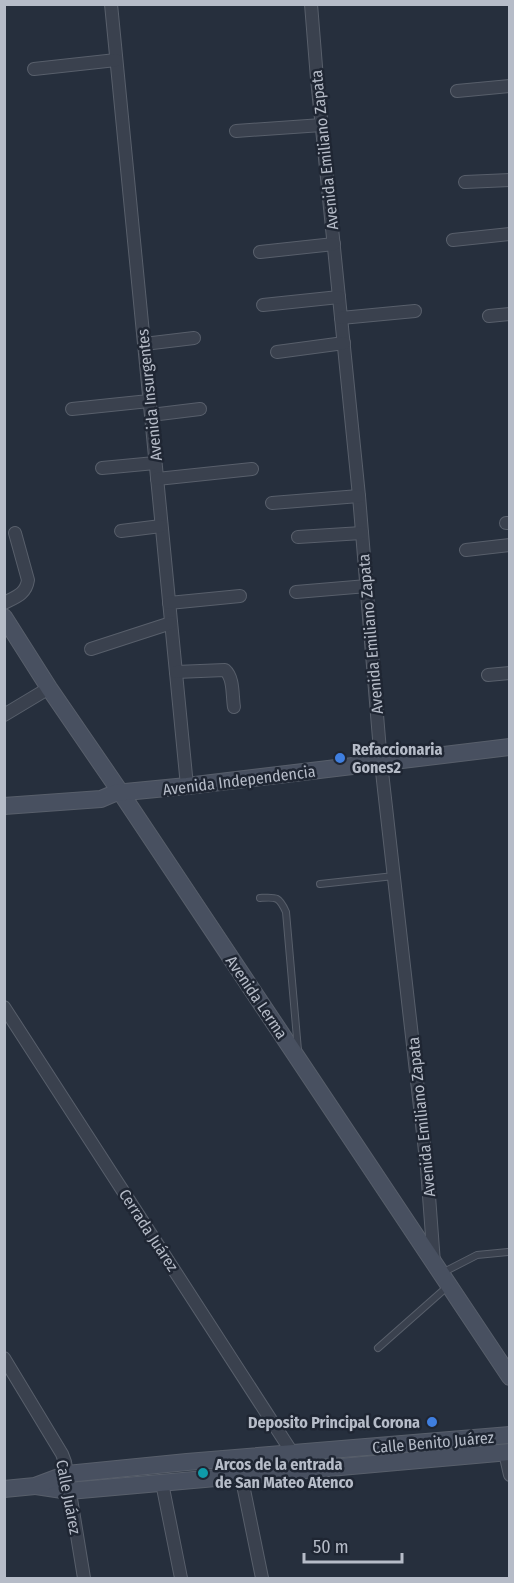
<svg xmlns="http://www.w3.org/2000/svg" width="514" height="1583" viewBox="0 0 514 1583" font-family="'Fira Sans Condensed',sans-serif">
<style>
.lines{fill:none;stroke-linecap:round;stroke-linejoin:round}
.service-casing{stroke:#585f6b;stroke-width:8}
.minor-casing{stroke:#585f6b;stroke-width:14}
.secondary-casing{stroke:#585f6b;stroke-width:18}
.service{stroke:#3a414e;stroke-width:6}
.minor{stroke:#3a414e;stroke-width:12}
.secondary{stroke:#485060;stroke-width:16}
.shop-dot{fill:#3f7fe0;stroke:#1f2633;stroke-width:2}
.culture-dot{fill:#0f9aa8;stroke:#1f2633;stroke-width:2}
.labels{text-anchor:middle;stroke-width:5;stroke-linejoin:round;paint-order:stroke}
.street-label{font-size:16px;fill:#b6bcc8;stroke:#1f2633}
.poi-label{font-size:16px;font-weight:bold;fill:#b6bcc8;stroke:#1f2633;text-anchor:start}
</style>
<rect width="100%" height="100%" fill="#262f3d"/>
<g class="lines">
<g class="service-casing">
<g id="service">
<polyline points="320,884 394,876"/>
<path d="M260 898C276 897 279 896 286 912L298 1050"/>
<polyline points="442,1273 477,1255 508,1252"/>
<polyline points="378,1348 447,1287"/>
</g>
</g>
<g class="minor-casing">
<g id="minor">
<polyline points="111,4 187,786"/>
<polyline points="311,4 317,79 359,496 381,763 427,1169 434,1263"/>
<polyline points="34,69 116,60"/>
<polyline points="457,91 510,86"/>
<polyline points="236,131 322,125"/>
<polyline points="465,182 510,180"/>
<polyline points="453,240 510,234"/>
<polyline points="260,252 334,244"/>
<polyline points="263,305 339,297"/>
<polyline points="489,316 510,314"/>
<polyline points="341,318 415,311"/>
<polyline points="144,344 194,338"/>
<polyline points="277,352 344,343"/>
<polyline points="72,409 149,401"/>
<polyline points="151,415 200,409"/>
<polyline points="102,468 155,463"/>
<polyline points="157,479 252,469"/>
<polyline points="272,503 359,496"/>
<polyline points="506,523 510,523"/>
<polyline points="121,531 161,526"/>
<polyline points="298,537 362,533"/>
<polyline points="466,550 510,545"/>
<polyline points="296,592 367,586"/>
<path d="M4 603C16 597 26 594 28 580L15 533"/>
<polyline points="169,603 240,596"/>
<polyline points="91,649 171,623"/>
<path d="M176 672 225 670C234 678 232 695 234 707"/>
<polyline points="488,675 510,673"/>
<polyline points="4,715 49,688"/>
<polyline points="4,1007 293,1454"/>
<polyline points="4,1358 62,1454 65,1462 84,1578"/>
<polyline points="505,1453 510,1475"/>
<polyline points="241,1475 262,1578"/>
<polyline points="162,1483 181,1578"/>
</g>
</g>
<g class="secondary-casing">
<g id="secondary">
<polyline points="4,617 49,688 121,793 510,1377"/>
<polyline points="4,806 101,799 115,793 187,786 510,747"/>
<polyline points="36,1486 69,1491 510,1452"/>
<polyline points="4,1489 35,1486 67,1474 187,1462 510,1435"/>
</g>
</g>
<use href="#service" class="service"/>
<use href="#minor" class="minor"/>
<use href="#secondary" class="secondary"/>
</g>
<g class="shop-dot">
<circle cx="340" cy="758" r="6"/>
<circle cx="432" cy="1422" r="6"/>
</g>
<circle class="culture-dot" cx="203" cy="1473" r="6"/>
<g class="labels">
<g class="street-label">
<text transform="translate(324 150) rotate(-96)" y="6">Avenida Emiliano Zapata</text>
<text transform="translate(149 395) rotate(-96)" y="6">Avenida Insurgentes</text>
<text transform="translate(370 634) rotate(-95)" y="6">Avenida Emiliano Zapata</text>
<text transform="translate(239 780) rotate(-7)" y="6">Avenida Independencia</text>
<text transform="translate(257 997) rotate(56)" y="6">Avenida Lerma</text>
<text transform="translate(421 1117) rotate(-96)" y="6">Avenida Emiliano Zapata</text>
<text transform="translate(149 1230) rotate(57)" y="6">Cerrada Juárez</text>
<text transform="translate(433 1442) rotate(-5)" y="6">Calle Benito Juárez</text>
<text transform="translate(69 1497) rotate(79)" y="6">Calle Juárez</text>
</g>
<g class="poi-label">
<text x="352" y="755">Refaccionaria<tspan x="352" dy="18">Gones2</tspan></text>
<text x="420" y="1428" text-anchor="end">Deposito Principal Corona</text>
<text x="215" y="1470">Arcos de la entrada<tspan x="215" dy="18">de San Mateo Atenco</tspan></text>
</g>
</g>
<rect width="514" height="1583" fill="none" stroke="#b6bcc8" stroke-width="12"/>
<path d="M304 1553v9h98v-9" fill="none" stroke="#b6bcc8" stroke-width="3"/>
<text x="313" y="1553" font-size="18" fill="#b6bcc8" stroke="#1f2633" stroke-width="4.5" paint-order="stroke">50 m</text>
</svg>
